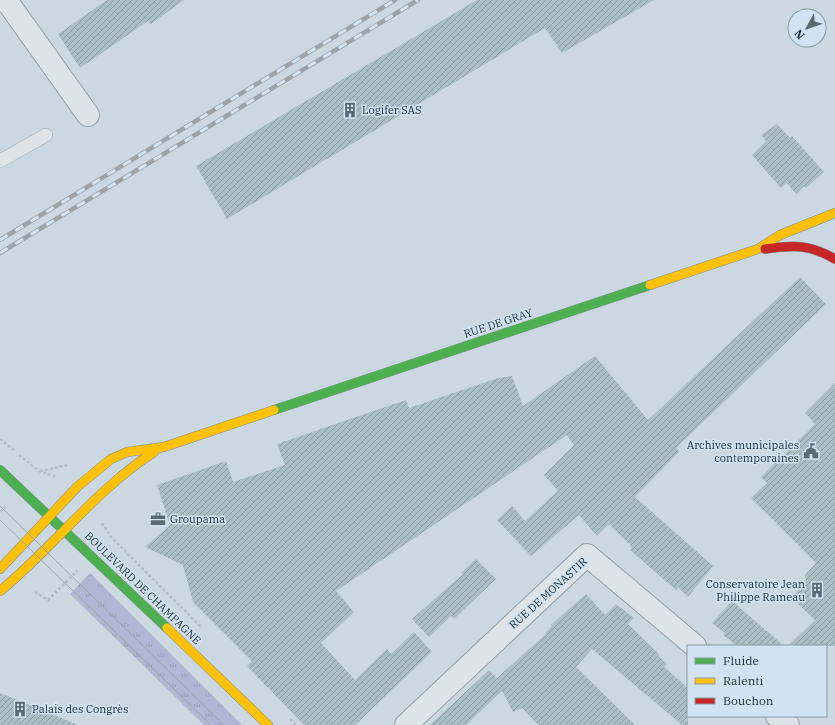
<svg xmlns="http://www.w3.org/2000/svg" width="835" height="725" viewBox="0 0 835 725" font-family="'IBM Plex Serif',serif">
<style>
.grass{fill:url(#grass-tufts)}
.building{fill:url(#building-hatch)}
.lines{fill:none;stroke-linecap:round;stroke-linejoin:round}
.lane-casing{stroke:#95a0a6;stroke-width:14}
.street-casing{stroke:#95a0a6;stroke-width:24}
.fast-casing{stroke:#849096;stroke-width:10}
.slow-casing{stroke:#849096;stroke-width:10}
.jam-casing{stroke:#849096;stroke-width:10}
.path{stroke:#b4bdc2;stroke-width:2.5;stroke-dasharray:3 2;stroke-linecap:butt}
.lane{stroke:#dce4ea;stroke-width:13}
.street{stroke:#dce4ea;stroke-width:22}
.fast{stroke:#4caf50;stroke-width:9}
.slow{stroke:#ffc107;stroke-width:9}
.jam{stroke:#c62828;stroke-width:9}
.tram{stroke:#9ca4a9;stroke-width:1}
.rail-casing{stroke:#9ca4a9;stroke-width:4.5}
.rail{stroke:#d1e3f2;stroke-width:3;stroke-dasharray:9;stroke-linecap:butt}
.labels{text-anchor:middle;stroke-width:3;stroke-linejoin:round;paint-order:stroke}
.poi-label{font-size:11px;fill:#1e2f33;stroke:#d1e3f2;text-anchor:start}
.street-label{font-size:11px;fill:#1e2f33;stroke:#d1e3f2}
</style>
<defs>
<pattern id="grass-tufts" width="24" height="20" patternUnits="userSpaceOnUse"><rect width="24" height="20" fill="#aeb8d3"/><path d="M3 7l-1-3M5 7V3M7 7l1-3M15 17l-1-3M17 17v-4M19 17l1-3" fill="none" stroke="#959eb6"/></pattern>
<pattern id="building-hatch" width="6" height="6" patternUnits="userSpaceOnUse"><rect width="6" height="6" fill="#acbec5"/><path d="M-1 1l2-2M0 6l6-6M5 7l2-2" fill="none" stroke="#8b9ba1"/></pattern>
</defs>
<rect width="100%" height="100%" fill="#cbd8e1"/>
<polygon class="grass" points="90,573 242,725 204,725 70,594"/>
<g class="building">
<polygon points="107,0 184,0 151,24 148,21 80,68 58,34"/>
<polygon points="477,0 654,0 562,53 545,28 227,219 196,166"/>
<polygon points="777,124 790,138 792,136 824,172 806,188 804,186 796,194 787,183 781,188 752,155 766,141 761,135"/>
<polygon points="800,277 826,304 676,448 679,452 635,497 713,566 688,597 678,587 676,590 630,550 632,547 609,524 597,536 579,515 531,556 497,520 512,506 525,521 558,491 544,475 574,445 567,435 336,591 354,612 321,643 355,680 387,649 391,654 414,632 432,652 355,725 304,725 247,666 252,661 193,602 183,565 145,547 170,525 157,485 226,461 233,482 285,465 277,444 406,400 409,408 498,378 512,376 523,406 595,356 648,420"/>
<polygon points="835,383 835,646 788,646 815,620 791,597 806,583 805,575 816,563 751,498 767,483 761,477 815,424 805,413"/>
<polygon points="476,559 496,579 454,619 451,616 429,637 412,619 463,574 461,573"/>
<polygon points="586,594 605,615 616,604 634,618 628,624 659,654 658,655 667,664 664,667 688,688 688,725 682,725 592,649 576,667 635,725 538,725 522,708 513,712 502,691 466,725 430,725 489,670 497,678 546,634 545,633 552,626 551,625"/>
<polygon points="732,601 784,646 737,646 723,635 725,633 712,623"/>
<polygon points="0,693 76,724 76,725 0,725"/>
</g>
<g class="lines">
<g class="lane-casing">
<polyline id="lane" points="0,161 46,135"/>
</g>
<g class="street-casing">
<g id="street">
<polyline points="6,0 88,115"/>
<polyline points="777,716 788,725"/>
<polyline points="406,725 587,555 695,646"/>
</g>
</g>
<g class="fast-casing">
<g id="fast">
<polyline points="274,410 650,285"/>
<polyline points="0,470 167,628"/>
</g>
</g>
<g class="slow-casing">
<g id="slow">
<polyline points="650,285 758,249 780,235 835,213"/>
<polyline points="0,569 77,487 111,459 127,452 164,447 274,410"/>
<path d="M0 591C54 547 95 490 154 452"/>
<polyline points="167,628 268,725"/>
</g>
</g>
<g class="jam-casing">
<path id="jam" d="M765 249C794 245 809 244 835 259"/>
</g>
<g class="path">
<polyline points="0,439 15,451"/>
<polyline points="19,455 39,471 57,477"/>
<polyline points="40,471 68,465"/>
<polyline points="0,512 6,506"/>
<polyline points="102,523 111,537 202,628"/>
<polyline points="35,592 48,600 77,571"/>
<polyline points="290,719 296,725"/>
</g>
<use href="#lane" class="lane"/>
<use href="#street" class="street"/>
<use href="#fast" class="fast"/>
<use href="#slow" class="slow"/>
<use href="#jam" class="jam"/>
<g class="tram">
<polyline points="0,506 224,725"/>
<polyline points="0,520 211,725"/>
</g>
<g class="rail-casing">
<g id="rail">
<polyline points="0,240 395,0"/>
<polyline points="0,253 418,0"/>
</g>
</g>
<use href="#rail" class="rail"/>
</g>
<defs>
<g id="building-bare" transform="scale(1.2)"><path d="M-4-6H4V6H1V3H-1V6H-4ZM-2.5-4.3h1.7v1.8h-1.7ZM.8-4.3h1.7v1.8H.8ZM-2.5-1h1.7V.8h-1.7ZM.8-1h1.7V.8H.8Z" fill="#5b6a70" stroke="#d1e3f2" stroke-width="2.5" paint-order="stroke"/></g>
<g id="civic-bare" transform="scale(1.2)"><path d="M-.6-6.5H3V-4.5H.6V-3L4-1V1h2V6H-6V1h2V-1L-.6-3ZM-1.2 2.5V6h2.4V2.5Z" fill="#5b6a70" stroke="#d1e3f2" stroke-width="2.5" paint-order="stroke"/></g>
<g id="office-bare" transform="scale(1.2)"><path d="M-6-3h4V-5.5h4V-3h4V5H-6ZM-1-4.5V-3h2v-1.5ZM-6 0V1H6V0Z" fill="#5b6a70" stroke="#d1e3f2" stroke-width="2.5" paint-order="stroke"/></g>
</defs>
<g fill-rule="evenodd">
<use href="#building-bare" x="350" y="110"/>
<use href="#civic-bare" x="811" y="451"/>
<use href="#office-bare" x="158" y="519"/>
<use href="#building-bare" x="817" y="590"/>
<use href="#building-bare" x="20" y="709"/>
</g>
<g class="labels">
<g class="poi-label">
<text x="362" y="114">Logifer SAS</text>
<text x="799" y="449" text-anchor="end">Archives municipales<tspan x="799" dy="13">contemporaines</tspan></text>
<text x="170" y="523">Groupama</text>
<text x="805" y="588" text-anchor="end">Conservatoire Jean<tspan x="805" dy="13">Philippe Rameau</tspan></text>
<text x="32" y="713">Palais des Congrès</text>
</g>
<g class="street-label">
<text transform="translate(498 323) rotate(-18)" y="4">RUE DE GRAY</text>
<text transform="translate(143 588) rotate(44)" y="4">BOULEVARD DE CHAMPAGNE</text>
<text transform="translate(548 593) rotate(-42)" y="4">RUE DE MONASTIR</text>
</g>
</g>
<rect x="687" y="645" width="140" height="72" fill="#d1e3f2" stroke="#899ba6"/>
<rect x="695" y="658" width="20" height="6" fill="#4caf50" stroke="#899ba6"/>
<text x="723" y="665" font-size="12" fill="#1e2f33">Fluide</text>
<rect x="695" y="678" width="20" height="6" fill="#ffc107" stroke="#899ba6"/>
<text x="723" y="685" font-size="12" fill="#1e2f33">Ralenti</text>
<rect x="695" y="698" width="20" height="6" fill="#c62828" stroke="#899ba6"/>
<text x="723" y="705" font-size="12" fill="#1e2f33">Bouchon</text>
<g transform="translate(807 28) rotate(230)"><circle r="19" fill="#d1e3f2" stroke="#899ba6"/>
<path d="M0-3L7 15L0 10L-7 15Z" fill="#5b6a70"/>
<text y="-6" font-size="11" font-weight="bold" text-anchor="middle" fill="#1e2f33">N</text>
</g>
</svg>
